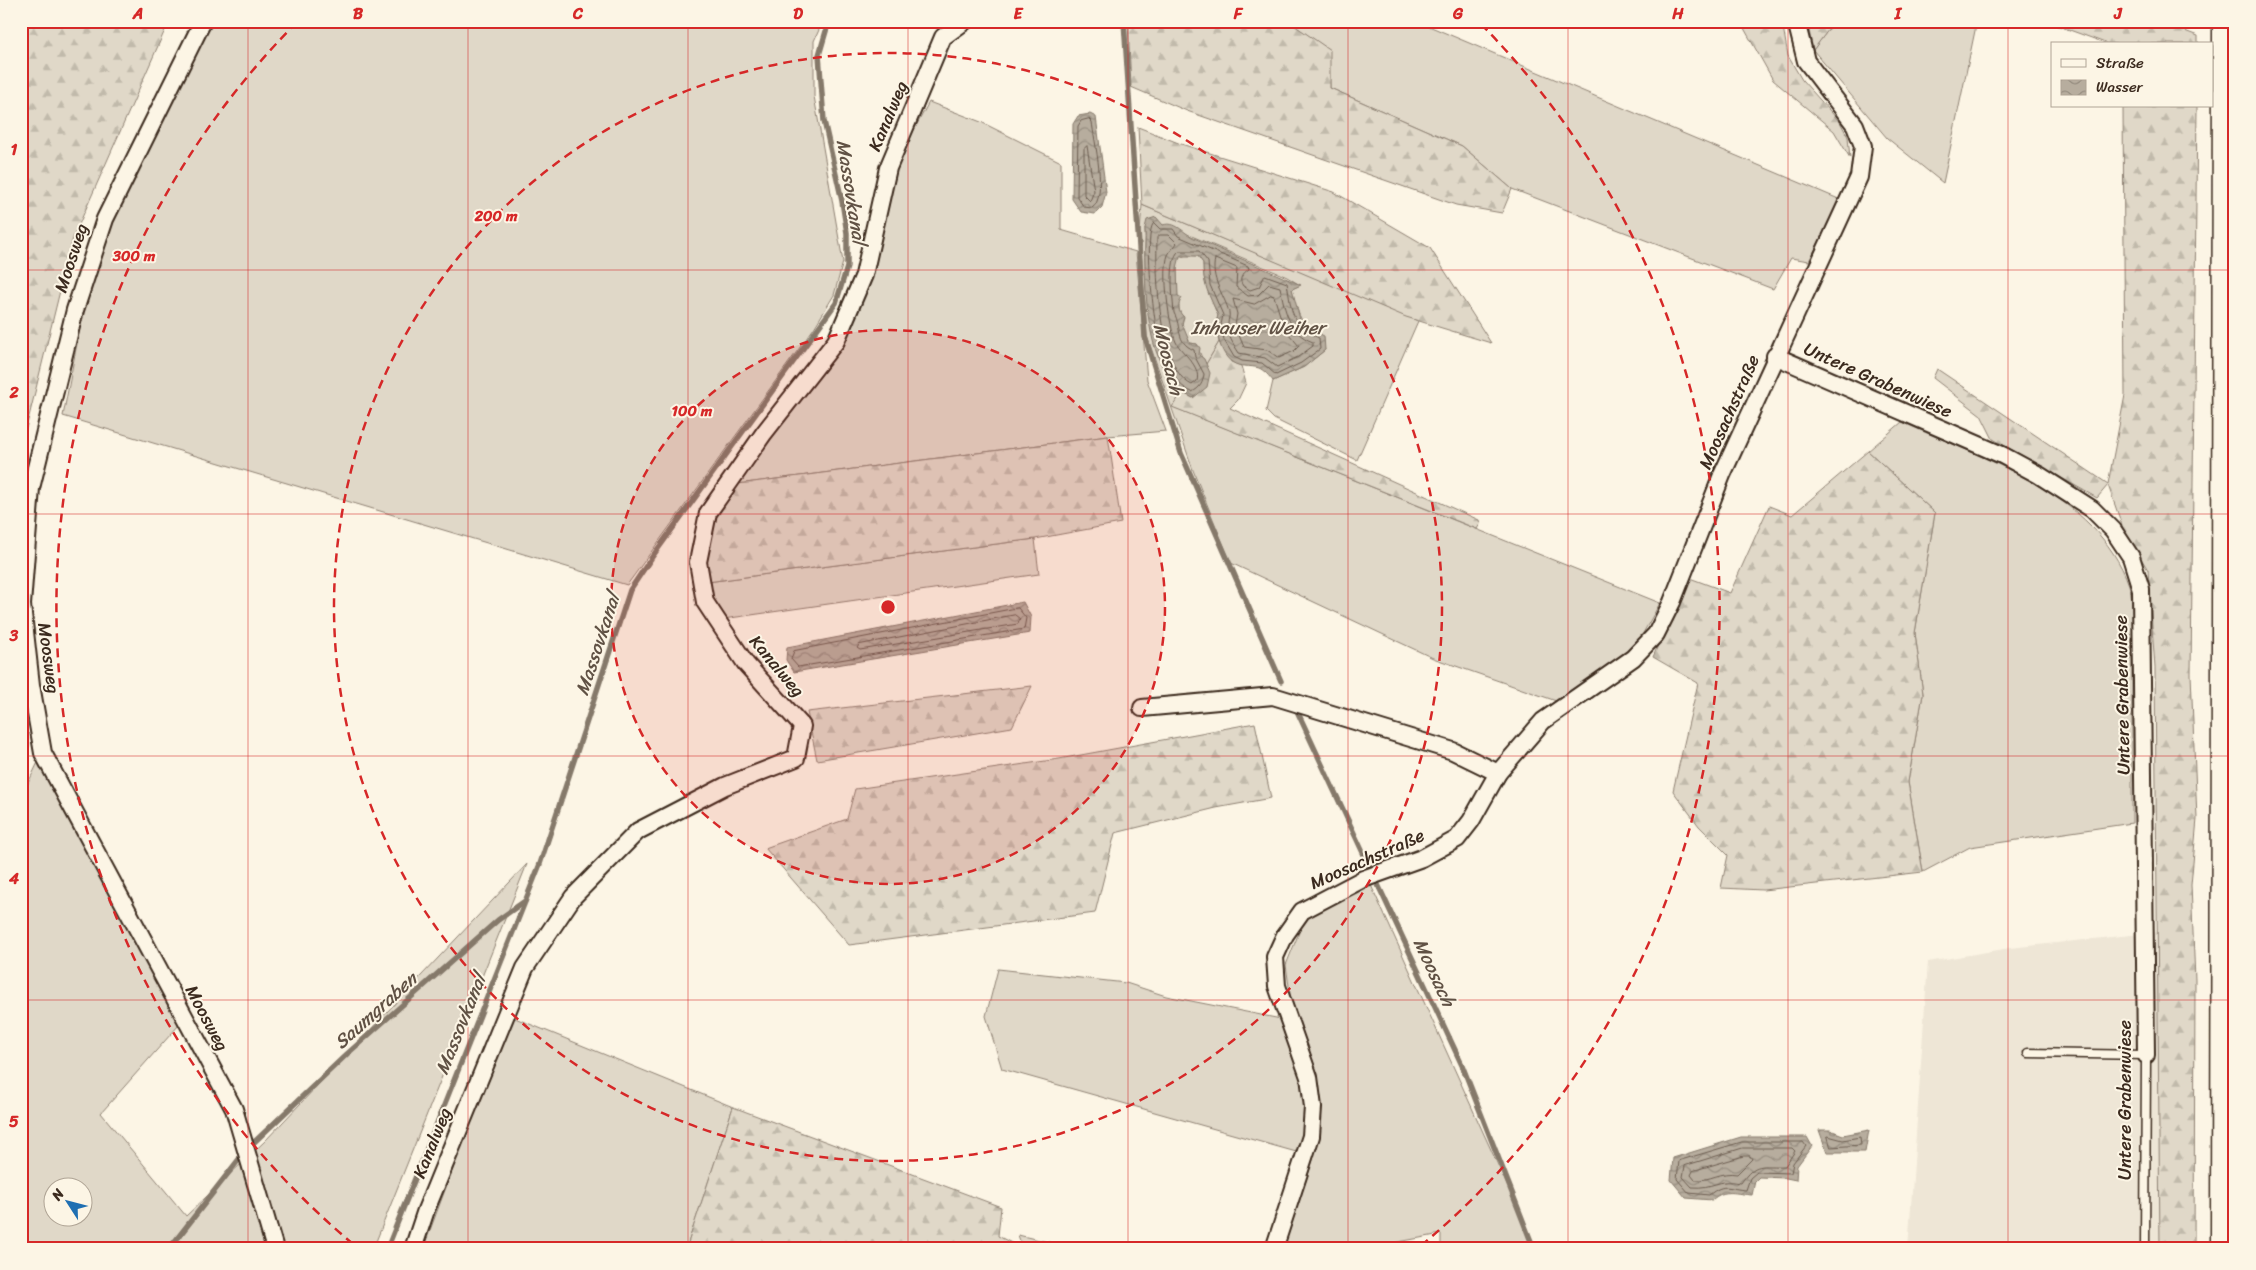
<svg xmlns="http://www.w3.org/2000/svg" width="2256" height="1270" viewBox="0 0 2256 1270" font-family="Sriracha,sans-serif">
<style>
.built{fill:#eee6d6}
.grass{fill:#e0d8c8;stroke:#8e8173;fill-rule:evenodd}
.forest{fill:url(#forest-firs);stroke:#8e8173}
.water{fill:url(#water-waves);stroke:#85796b}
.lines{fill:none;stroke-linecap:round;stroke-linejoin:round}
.shore{stroke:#6d5e51;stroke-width:1}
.stream{stroke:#85796b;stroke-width:5.5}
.service-casing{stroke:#3b2a1e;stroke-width:11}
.minor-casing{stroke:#3b2a1e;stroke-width:20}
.motorway-casing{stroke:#3b2a1e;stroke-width:31}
.service{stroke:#fcf5e5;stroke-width:8}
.minor{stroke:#fcf5e5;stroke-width:16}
.motorway{stroke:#fcf5e5;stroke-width:28}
.grid{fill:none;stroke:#d62828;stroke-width:1;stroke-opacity:0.55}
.ring{fill:none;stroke:#d62828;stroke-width:2.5;stroke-dasharray:9 6}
.labels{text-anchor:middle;stroke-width:4;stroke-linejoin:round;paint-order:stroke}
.street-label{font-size:18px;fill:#3b2a1e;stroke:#fcf5e5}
.water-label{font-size:19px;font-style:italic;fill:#605144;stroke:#fcf5e5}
.centre{fill:#d62828;stroke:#fcf5e5;stroke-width:2.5}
.ring-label{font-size:15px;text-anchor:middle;font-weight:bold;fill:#d62828;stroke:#fcf5e5;stroke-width:4;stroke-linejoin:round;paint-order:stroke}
.neatline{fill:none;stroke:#d62828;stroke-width:2}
.grid-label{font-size:16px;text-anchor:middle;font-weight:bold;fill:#d62828}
</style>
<defs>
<pattern id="forest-firs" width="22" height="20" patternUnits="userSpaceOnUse" patternTransform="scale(1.25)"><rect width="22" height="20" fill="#e0d8c8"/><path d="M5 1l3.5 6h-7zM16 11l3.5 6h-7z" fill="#c1baab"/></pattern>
<pattern id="water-waves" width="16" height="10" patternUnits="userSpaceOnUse" patternTransform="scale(1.25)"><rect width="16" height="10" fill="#b7ad9e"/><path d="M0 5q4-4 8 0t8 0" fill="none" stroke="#968d80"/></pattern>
</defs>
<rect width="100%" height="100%" fill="#fcf5e5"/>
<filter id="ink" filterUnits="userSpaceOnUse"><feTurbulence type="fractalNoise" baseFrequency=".02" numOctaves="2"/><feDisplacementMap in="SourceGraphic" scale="10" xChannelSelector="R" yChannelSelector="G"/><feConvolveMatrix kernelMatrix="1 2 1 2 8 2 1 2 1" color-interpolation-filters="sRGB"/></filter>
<g filter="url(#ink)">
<polygon class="built" points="2159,932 2163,1249 1908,1249 1928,962 2010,948"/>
<g class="grass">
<polygon points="203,21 823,21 814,41 814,96 843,262 834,295 814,328 627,585 63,416 97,240"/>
<polygon points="1288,21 1417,21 1841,200 1809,261 1791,258 1773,289 1512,189 1462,146 1330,88 1329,50"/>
<polygon points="1835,21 1977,21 1943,183 1887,138 1813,50"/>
<polygon points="929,102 981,122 1061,162 1061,230 1136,252 1147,380 1166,431 1108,436 730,485 837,346 899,158"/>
<path d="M1142 205 1418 321 1357 460 1274 419 1266 411 1273 381 1304 367 1325 350 1319 333C1299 326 1296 308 1292 289L1300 285 1287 277 1180 231 1163 225 1145 228C1146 241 1144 253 1145 266 1147 315 1150 354 1182 393L1173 407 1660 603 1642 635 1623 655 1562 703 1433 658 1231 563 1193 470 1147 336 1140 233Z"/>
<path d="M1186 255 1198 256 1203 263C1203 284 1210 296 1218 316L1215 325 1219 342 1205 366C1203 358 1199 353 1197 344L1190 343C1178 325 1175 280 1178 259Z"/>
<path d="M1902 422C1983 459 2096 493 2129 585 2135 603 2132 641 2132 660 2132 715 2132 769 2132 823L1970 847 1923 872 1908 782 1923 694 1915 633 1935 513 1868 451Z"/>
<polygon points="1035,539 1039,574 723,619 711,598 707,582"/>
<path d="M41 756 179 1025 101 1113 186 1216 265 1141 527 864 373 1249H21V798ZM52 1188H82V1218H52Z"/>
<polygon points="1370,883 1536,1249 1441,1249 1441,1234 1361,1249 1283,1249 1314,1157 1002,1069 986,1016 998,969 1126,983 1166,996 1281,1019 1293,1014 1286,965 1306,915"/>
<polygon points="510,1016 733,1107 686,1249 423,1249"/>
<polygon points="1018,1235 1078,1249 1023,1249"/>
</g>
<g class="forest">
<polygon points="21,21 169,21 73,238 21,449"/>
<polygon points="1128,21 1288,21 1330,50 1330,88 1462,146 1512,189 1502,213 1456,205 1187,111 1131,87"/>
<polygon points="1740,21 1782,21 1788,56 1802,80 1840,122 1848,137 1850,158 1834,131 1773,80"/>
<polygon points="1835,21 1813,50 1807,21"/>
<polygon points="2045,21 2158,21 2198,36 2198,44 2108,44"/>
<polygon points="2123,106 2197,106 2191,674 2197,819 2191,885 2195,980 2194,1249 2160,1249 2155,668 2148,570 2123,528 2108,485 2097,498 1993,439 1981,415 1933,378 1937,369 2108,484 2125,395"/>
<polygon points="1138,127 1181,144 1334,192 1430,248 1491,343 1406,317 1142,205"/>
<polygon points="1219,342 1231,362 1241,366 1246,383 1238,400 1230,408 1479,520 1480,524 1477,529 1172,407 1182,393 1193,398 1205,366"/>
<path d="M1108 436 1121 523 1035 539 707 582C699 539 708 520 730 485Z"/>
<polygon points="1868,451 1935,513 1915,633 1923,694 1908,782 1923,872 1763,890 1721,888 1728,855 1699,826 1673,791 1698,683 1653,657 1687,577 1730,593 1769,506 1792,515"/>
<polygon points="1032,686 1012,727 817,760 807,712"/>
<polygon points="1255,723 1271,798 1216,808 1115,833 1095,913 849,945 765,848 847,819 855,789 1059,759"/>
<polygon points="733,1107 1001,1207 998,1236 1023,1249 686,1249"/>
</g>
<g class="water">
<polygon points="1090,114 1096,117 1106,192 1102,207 1095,214 1081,212 1072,199 1073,124 1078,116"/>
<path d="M1156 217 1163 225C1176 221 1182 232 1194 238L1301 285 1292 289 1300 319 1310 329 1324 336 1325 350 1304 367 1273 381C1270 377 1264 370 1259 368 1250 365 1240 368 1232 362 1220 354 1214 329 1218 315 1209 295 1203 285 1203 263L1198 256H1180L1177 268 1178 296 1182 298C1177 305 1178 312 1184 317L1182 324 1190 343 1197 344 1200 348 1199 355 1204 359 1210 373 1207 387 1193 398C1149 377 1146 309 1145 266 1144 253 1146 241 1145 228L1147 220Z"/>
<polygon points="1023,602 1031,617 1030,633 794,672 786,660 787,647"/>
<polygon points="1819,1130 1830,1130 1843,1135 1869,1130 1865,1152 1827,1152"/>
<path d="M1741 1137H1807L1812 1146 1797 1166 1796 1180 1786 1178 1759 1177 1755 1181 1752 1195C1736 1194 1725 1188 1712 1200L1686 1198 1671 1180 1673 1158Z"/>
</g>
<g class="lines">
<g class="shore">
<path d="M1089 119 1092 122C1094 140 1108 198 1092 208L1084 207 1077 197 1078 126 1081 121Z"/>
<polygon points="1087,146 1094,191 1090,201 1084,195 1084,149"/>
<path d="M1154 223 1160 229H1173L1178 236 1248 266 1249 269C1242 274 1238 279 1243 286L1250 290 1259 287 1265 275 1287 283C1292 312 1290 324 1319 338L1320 349 1301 363 1276 375 1262 363 1242 361 1234 357 1224 340 1221 325 1223 315 1210 285 1208 262 1199 251H1179C1168 259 1173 300 1174 313 1182 327 1175 342 1194 350L1195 357 1204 374C1203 383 1200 388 1192 392 1174 385 1163 359 1159 341 1154 326 1143 229 1154 223Z"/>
<path d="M1160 235H1169L1177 243C1175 247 1170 250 1168 255 1162 271 1169 327 1176 342 1182 354 1201 365 1197 381L1192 385C1157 369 1156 270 1157 238Z"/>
<path d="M1215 259 1237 268 1236 287 1248 296 1258 295 1269 284 1280 287C1285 310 1288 333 1313 342V346L1298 357 1277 367 1265 358 1239 353C1234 345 1226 334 1228 324 1228 319 1230 317 1229 312 1224 294 1210 279 1215 259Z"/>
<polygon points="1271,295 1274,296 1284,328 1299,346 1294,351 1279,358 1267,350 1244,347 1235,326 1237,314 1233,299 1254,304"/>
<polygon points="1018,608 1026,618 1024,629 798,667 791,659 794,651"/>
<polygon points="1015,615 1020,619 1018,624 860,650 857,648 859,645"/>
<polygon points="1828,1136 1843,1140 1860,1137 1861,1145 1831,1147"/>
<path d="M1742 1142H1803L1806 1146 1793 1163 1791 1173 1757 1172 1750 1178 1746 1190C1729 1189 1725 1182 1709 1195L1689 1193 1677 1179 1679 1161Z"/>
<path d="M1743 1148H1792L1795 1151 1785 1166C1761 1167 1756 1161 1741 1183 1717 1178 1714 1189 1692 1187L1683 1177 1685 1166Z"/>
<path d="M1744 1156H1750L1752 1159 1737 1174C1721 1171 1710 1181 1695 1180L1691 1175 1693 1171Z"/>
</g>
<g class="stream">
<polyline points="1124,21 1145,337 1181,453 1281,681"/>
<polyline points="1298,713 1462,1065 1534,1249"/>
<polyline points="249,1147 347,1054 498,920 525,901"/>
<polyline points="169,1249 240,1158"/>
<polyline points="387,1249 540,864 630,590 652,557 836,303 847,267 847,233 842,201 824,121 819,55 829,21"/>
</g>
<g class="service-casing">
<polyline id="service" points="2028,1053 2146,1055 2145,1249"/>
</g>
<g class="minor-casing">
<g id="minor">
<polyline points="203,21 105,219 75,310 31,488 22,605 31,685 43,753 234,1109 275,1249"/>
<polyline points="1775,356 2002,455 2039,475 2092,509 2113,530 2131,557 2141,589 2146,1055"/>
<polyline points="1142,708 1273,696 1453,751 1498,773"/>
<polyline points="413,1249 426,1210 525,968 573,897 638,831 725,786 796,758 802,726 746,664 705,602 698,562 708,513 764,433 836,341 864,275 888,168 943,37 965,21"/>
<polyline points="1274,1249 1311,1136 1313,1107 1309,1077 1277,986 1275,957 1285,935 1302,911 1363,879 1422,858 1457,839 1471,821 1498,773 1543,721 1633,658 1656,634 1672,602 1722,475 1859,177 1863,146 1855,125 1806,61 1796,21"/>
</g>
</g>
<g class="motorway-casing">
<polyline id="motorway" points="2225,1249 2227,21"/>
</g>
<use href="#service" class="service"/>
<use href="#minor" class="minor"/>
<use href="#motorway" class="motorway"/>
</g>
</g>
<path class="grid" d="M248 21V1249M468 21V1249M688 21V1249M908 21V1249M1128 21V1249M1348 21V1249M1568 21V1249M1788 21V1249M2008 21V1249M21 270H2235M21 514H2235M21 756H2235M21 1000H2235"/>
<circle cx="888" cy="607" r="277" fill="#d62828" fill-opacity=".12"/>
<g class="ring">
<circle cx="888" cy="607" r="277"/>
<circle cx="888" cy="607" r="554"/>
<path d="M353 1244A832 832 0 0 1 295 24M1481 24A832 832 0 0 1 1423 1244"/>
</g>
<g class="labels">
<g class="street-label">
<text transform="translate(888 116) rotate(-67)" y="6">Kanalweg</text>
<text transform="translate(71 258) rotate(-72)" y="6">Moosweg</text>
<text transform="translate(1878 380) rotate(24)" y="6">Untere Grabenwiese</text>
<text transform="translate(1729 412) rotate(-66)" y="6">Moosachstraße</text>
<text transform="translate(49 658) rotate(82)" y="6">Moosweg</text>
<text transform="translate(777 666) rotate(50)" y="6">Kanalweg</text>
<text transform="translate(2122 695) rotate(-91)" y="6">Untere Grabenwiese</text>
<text transform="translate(1367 859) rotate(-24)" y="6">Moosachstraße</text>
<text transform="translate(207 1018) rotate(62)" y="6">Moosweg</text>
<text transform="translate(2125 1100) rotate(-90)" y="6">Untere Grabenwiese</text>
<text transform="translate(432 1143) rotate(-68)" y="6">Kanalweg</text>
</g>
<g class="water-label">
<text transform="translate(852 192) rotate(81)" y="7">Massovkanal</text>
<text x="1258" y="334">Inhauser Weiher</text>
<text transform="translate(1169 359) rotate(76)" y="7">Moosach</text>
<text transform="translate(597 644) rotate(-72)" y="7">Massovkanal</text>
<text transform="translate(1435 972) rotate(65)" y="7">Moosach</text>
<text transform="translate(375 1010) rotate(-42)" y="7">Saumgraben</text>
<text transform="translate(460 1024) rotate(-68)" y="7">Massovkanal</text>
</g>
</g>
<circle cx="888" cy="607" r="8" class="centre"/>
<g class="ring-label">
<text x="496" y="221">200 m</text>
<text x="134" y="261">300 m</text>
<text x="692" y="416">100 m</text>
</g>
<rect width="2256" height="1270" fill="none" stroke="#fcf5e5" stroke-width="55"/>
<rect x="2051" y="42" width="162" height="65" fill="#fcf5e5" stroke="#afa495"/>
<rect x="2061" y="59" width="25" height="8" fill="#fcf5e5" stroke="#afa495"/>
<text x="2096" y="68" font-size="15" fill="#3b2a1e">Straße</text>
<rect x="2061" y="80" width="25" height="15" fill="url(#water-waves)" stroke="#afa495"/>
<text x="2096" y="92" font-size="15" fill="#3b2a1e">Wasser</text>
<g transform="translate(68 1202) rotate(306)"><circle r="24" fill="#fcf5e5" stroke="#afa495"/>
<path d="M0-4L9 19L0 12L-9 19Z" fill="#1f6fb2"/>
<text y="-8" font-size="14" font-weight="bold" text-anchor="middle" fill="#3b2a1e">N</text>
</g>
<rect x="28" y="28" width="2200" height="1214" class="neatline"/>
<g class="grid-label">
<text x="138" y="19">A</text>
<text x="358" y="19">B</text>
<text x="578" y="19">C</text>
<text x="798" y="19">D</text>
<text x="1018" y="19">E</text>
<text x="1238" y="19">F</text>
<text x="1458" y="19">G</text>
<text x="1678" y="19">H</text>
<text x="1898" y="19">I</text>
<text x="2118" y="19">J</text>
<text x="14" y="155">1</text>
<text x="14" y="398">2</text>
<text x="14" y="641">3</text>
<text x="14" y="884">4</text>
<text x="14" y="1127">5</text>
</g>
</svg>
